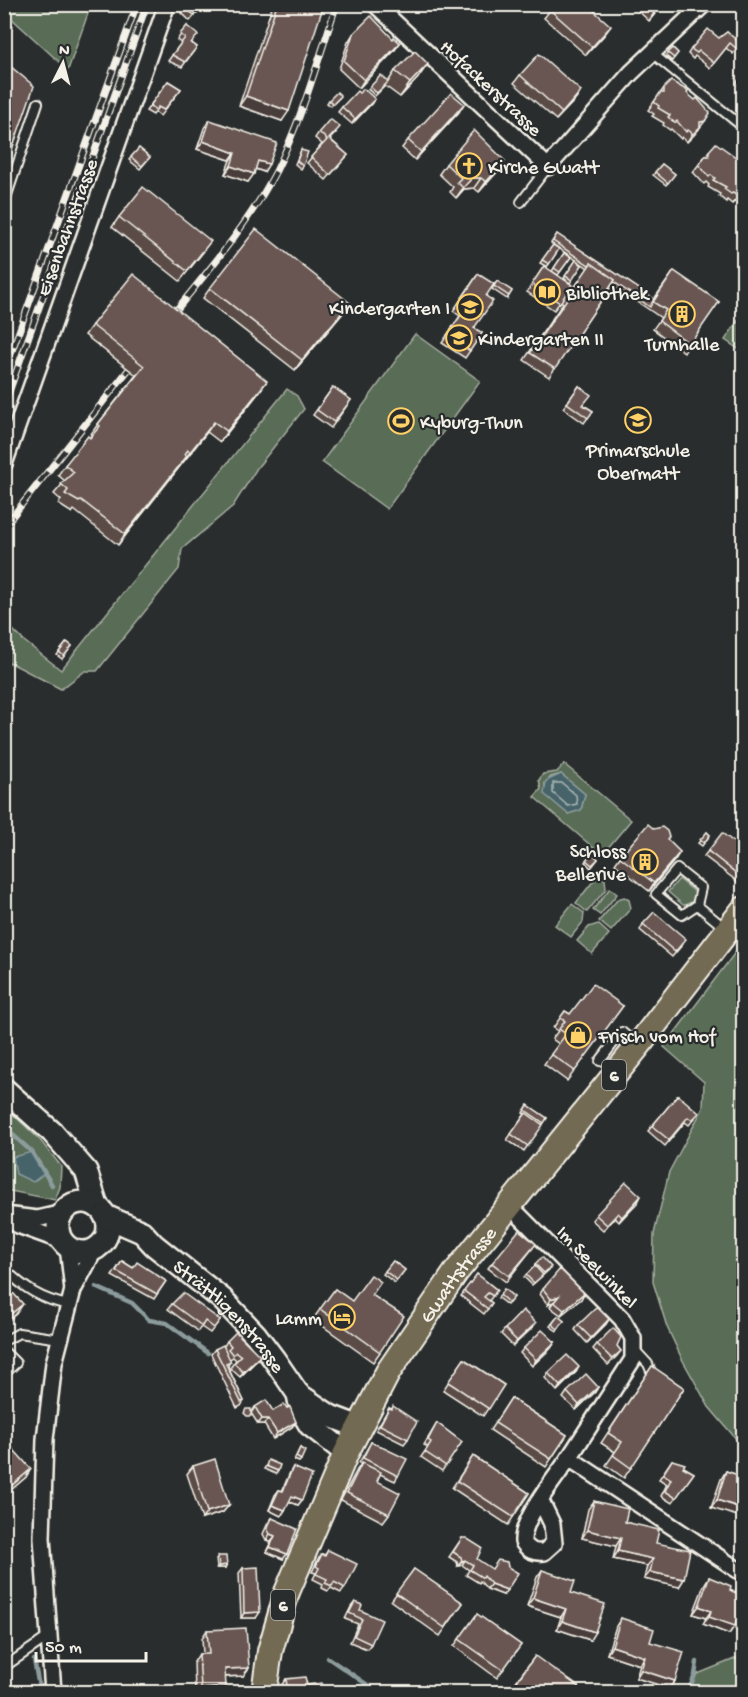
<svg xmlns="http://www.w3.org/2000/svg" width="748" height="1697" viewBox="0 0 748 1697" font-family="'Gochi Hand',sans-serif">
<style>
.green{fill:#586c57;stroke:#a6aea0;stroke-width:1.5;fill-rule:evenodd}
.water{fill:#47646b;stroke:#8c9c9d;stroke-width:1.5}
.lines{fill:none;stroke-linecap:round;stroke-linejoin:round}
.shore{stroke:#afb9b6;stroke-width:1.5}
.stream{stroke:#8c9c9d;stroke-width:4.5}
.lane-casing{stroke:#f4f1e8;stroke-width:12}
.street-casing{stroke:#f4f1e8;stroke-width:20}
.secondary-casing{stroke:#f4f1e8;stroke-width:26}
.primary-casing{stroke:#f4f1e8;stroke-width:28}
.lane{stroke:#2a2d2e;stroke-width:8}
.street{stroke:#2a2d2e;stroke-width:15}
.secondary{stroke:#2a2d2e;stroke-width:21}
.primary{stroke:#736b52;stroke-width:24}
.rail-casing{stroke:#f4f1e8;stroke-width:7}
.rail{stroke:#2a2d2e;stroke-width:4.5;stroke-dasharray:14;stroke-linecap:butt}
.wall{fill:#5a4b47;stroke:#f4f1e8;stroke-width:1.5}
.shaded-wall{fill:#4a3d3a;stroke:#f4f1e8;stroke-width:1.5}
.building{fill:#695753;stroke:#f4f1e8;stroke-width:1.5}
.labels{text-anchor:middle;stroke-width:4.5;stroke-linejoin:round;paint-order:stroke}
.shield{fill:#2a2d2e;stroke:#b7b6b0;stroke-width:1.5}
.shield-label{font-size:18px;font-weight:bold;fill:#f4f1e8}
.street-label{font-size:20px;fill:#f4f1e8;stroke:#2a2d2e}
.poi-label{font-size:20px;fill:#f4f1e8;stroke:#2a2d2e;text-anchor:start}
</style>
<rect width="100%" height="100%" fill="#2a2d2e"/>
<filter id="ink" filterUnits="userSpaceOnUse"><feTurbulence type="fractalNoise" baseFrequency=".0167" numOctaves="2"/><feDisplacementMap in="SourceGraphic" scale="12" xChannelSelector="R" yChannelSelector="G"/><feConvolveMatrix kernelMatrix="1 2 1 2 8 2 1 2 1" color-interpolation-filters="sRGB"/></filter>
<g filter="url(#ink)">
<g class="green">
<polygon points="4,5 91,5 68,70 9,16 5,11"/>
<polygon points="743,313 743,352 725,340"/>
<polygon points="415,334 480,381 387,509 322,462"/>
<polygon points="287,389 297,396 304,409 257,468 233,506 182,549 179,569 97,671 85,671 61,689 9,662 5,670 5,622 24,641 61,670"/>
<path d="M564 764 631 820 602 855 534 797 541 789 539 780 543 774 557 772ZM561 774 585 794 581 810 568 814 545 794V783L551 777Z"/>
<polygon points="601,877 605,879 606,889 587,912 576,903 595,879"/>
<path d="M679 879 695 892C695 901 691 904 683 905L668 892Z"/>
<polygon points="610,888 617,894 600,915 593,910"/>
<polygon points="624,897 629,900 631,908 611,931 599,921 618,899"/>
<polygon points="572,904 584,913 583,922 571,937 555,925"/>
<polygon points="598,924 609,934 592,954 577,941 589,927"/>
<polygon points="743,942 743,1447 709,1407 682,1359 667,1327 653,1282 654,1234 669,1172 703,1108 704,1082 664,1047"/>
<polygon points="4,1106 39,1139 61,1166 60,1187 55,1200 5,1190"/>
<polygon points="743,1651 743,1692 688,1692 695,1675 737,1658"/>
</g>
<g class="water">
<polygon points="561,774 585,794 581,810 568,814 544,794 546,781"/>
<polygon points="32,1152 46,1172 33,1182 16,1174 13,1157"/>
</g>
<g class="lines">
<polygon class="shore" points="553,783 562,783 576,795 577,804 568,806 553,793"/>
<g class="stream">
<polyline points="4,1127 32,1152 52,1185"/>
<polyline points="96,1287 132,1303 149,1320 167,1323 208,1353"/>
<polyline points="328,1658 378,1692"/>
<polyline points="34,1660 40,1692"/>
<polyline points="688,1692 695,1675 697,1662"/>
</g>
<g class="lane-casing">
<g id="lane">
<polyline points="680,4 692,16"/>
<polyline points="652,53 744,128"/>
<polyline points="521,202 548,167"/>
<polyline points="4,204 38,103"/>
<polyline points="697,905 682,915 656,894 677,869 701,888 697,905 726,929"/>
<polyline points="600,1061 622,1032 635,1043"/>
<path d="M4 1268C23 1288 42 1300 69 1305"/>
<polyline points="4,1341 19,1333 60,1339"/>
<polyline points="635,1350 648,1364 654,1378"/>
<polyline points="4,1351 16,1363 4,1374"/>
<polyline points="4,1667 48,1637"/>
</g>
</g>
<g class="street-casing">
<g id="street">
<polyline points="375,4 548,167 631,73 704,4"/>
<polyline points="4,464 167,4"/>
<polyline points="508,1204 622,1319 633,1338 633,1359 569,1458 744,1574"/>
<polyline points="4,1215 18,1225 62,1241"/>
<polyline points="5,1215 37,1219 63,1213"/>
<polyline points="68,1247 73,1290"/>
<path d="M541 1501 552 1524 554 1543 544 1552C534 1553 529 1551 523 1542 521 1519 556 1478 569 1458"/>
<polyline points="53,1692 42,1538 45,1439 54,1363 73,1290 95,1249"/>
</g>
</g>
<g class="secondary-casing">
<g id="secondary">
<polyline points="4,1089 52,1132 86,1171 97,1206"/>
<circle cx="83" cy="1227" r="25"/>
<path id="s1" d="M105 1216 142 1232 154 1245 222 1299 256 1335 274 1359 298 1394 301 1410 310 1425 346 1453"/>
<polyline points="298,1394 330,1416 359,1427"/>
</g>
</g>
<g class="primary-casing">
<g id="primary">
<path id="s2" d="M264 1692 270 1651 287 1592 346 1453 388 1372 456 1272 638 1046 744 909"/>
</g>
</g>
<use href="#lane" class="lane"/>
<use href="#street" class="street"/>
<use href="#secondary" class="secondary"/>
<use href="#primary" class="primary"/>
<g class="rail-casing">
<g id="rail">
<path d="M169 319C207 272 248 225 276 171 302 119 318 60 337 4"/>
<polyline points="4,373 137,4"/>
<polyline points="4,406 147,4"/>
<polyline points="4,527 129,369"/>
</g>
</g>
<use href="#rail" class="rail"/>
</g>
<g class="wall">
<polygon points="184,4 205,4 190,21 180,11"/>
<polygon points="273,4 324,4 282,121 239,106"/>
<polygon points="631,4 663,4 649,21"/>
<polygon points="550,10 605,34 586,55 544,18"/>
<polygon points="187,26 192,43 197,47 182,67 168,61 181,43 177,40"/>
<polygon points="727,32 737,49 733,54 726,48 710,68 695,56 693,59 688,54 691,49 719,38"/>
<polygon points="353,34 393,39 400,43 394,51 359,88 339,69 348,42"/>
<polygon points="673,48 678,53 672,61 666,56"/>
<polygon points="395,71 418,78 400,97 385,86 375,96 368,89 370,87 388,82"/>
<polygon points="744,73 744,87 737,82"/>
<polygon points="520,75 581,91 576,99 556,120 514,83"/>
<polygon points="168,81 181,89 160,116 155,112 153,115 146,111"/>
<polygon points="664,88 687,93 699,129 687,142 682,137 681,139 671,129 670,130 663,125 664,123 652,116 654,114 648,110"/>
<polygon points="341,96 331,106 327,103 329,100"/>
<polygon points="371,104 352,124 338,112 342,107"/>
<polygon points="459,112 415,160 402,148 408,140"/>
<polygon points="210,120 264,172 255,169 248,182 225,174 230,160 197,149 204,128"/>
<polygon points="319,132 336,133 330,139 348,155 326,180 307,163 322,144 315,138"/>
<polygon points="139,148 150,157 140,169 129,160"/>
<polygon points="301,150 303,166 301,169 295,164"/>
<polygon points="709,151 744,163 744,192 732,204 727,200 726,202 719,196 720,194 708,187 709,185 706,182 704,184 693,172"/>
<polygon points="446,164 498,171 479,192 474,188 464,189 456,198 450,192 453,187 439,174"/>
<polygon points="662,164 675,174 666,185 653,175"/>
<polygon points="119,217 204,251 180,281 112,227"/>
<polygon points="557,234 654,299 674,271 719,302 684,352 653,329 661,318 648,309 612,285 549,377 524,360 563,303 561,301 554,310 527,292 544,266 572,291 588,268 551,243"/>
<polygon points="553,245 559,249 547,267 540,263"/>
<polygon points="564,253 571,257 558,275 552,271"/>
<polygon points="576,260 582,265 570,283 564,278"/>
<polygon points="478,274 486,296 474,328 482,333 465,358 442,343 460,316 453,311"/>
<polygon points="497,281 512,291 507,299 492,289"/>
<polygon points="210,288 343,313 295,370 203,298"/>
<polygon points="92,325 260,391 220,442 207,432 118,545 74,510 72,513 58,504 61,500 54,494 65,481 58,475 65,465 92,435 91,434 98,424 136,375 85,335"/>
<polygon points="579,386 584,405 593,411 584,423 563,408"/>
<polygon points="333,387 351,400 331,428 313,415"/>
<polygon points="67,642 72,646 62,659 57,655"/>
<polygon points="707,832 710,835 702,846 698,843"/>
<polygon points="667,840 680,852 649,891 615,864 620,857"/>
<polygon points="708,851 744,874 738,882 704,856"/>
<polygon points="592,853 598,859 591,868 585,862"/>
<polygon points="643,924 683,944 672,957 640,930"/>
<polygon points="623,1006 567,1081 544,1064 559,1044 552,1039 558,1031 553,1028 565,1011 570,1014"/>
<polygon points="678,1095 695,1118 689,1125 685,1122 665,1146 648,1131"/>
<polygon points="528,1105 547,1118 524,1151 507,1140 525,1114 523,1113"/>
<polygon points="641,1196 619,1222 615,1218 603,1230 592,1220 596,1215"/>
<polygon points="532,1249 506,1282 488,1268 492,1263"/>
<polygon points="122,1261 133,1268 166,1281 154,1299 112,1276"/>
<polygon points="393,1261 405,1270 395,1283 383,1274"/>
<polygon points="535,1264 550,1269 532,1285 524,1277 534,1267"/>
<polygon points="477,1274 497,1290 489,1301 492,1303 484,1314 461,1296"/>
<polygon points="335,1289 352,1301 372,1296 380,1352 373,1362 313,1319"/>
<polygon points="504,1289 514,1297 507,1305 498,1298"/>
<polygon points="543,1289 584,1293 581,1299 561,1315 550,1307 554,1301 548,1305 540,1294"/>
<polygon points="172,1304 220,1320 210,1333 201,1327 198,1331 168,1309"/>
<polygon points="558,1316 564,1321 557,1331 550,1326"/>
<polygon points="609,1319 606,1324 587,1343 575,1330 578,1325"/>
<polygon points="532,1328 513,1346 501,1334 505,1329"/>
<polygon points="227,1341 256,1361 240,1377 230,1368 236,1360 233,1357 230,1359 228,1367 244,1401 241,1406 237,1408 211,1354 215,1349 224,1346"/>
<polygon points="555,1342 551,1348 532,1366 520,1353 524,1348"/>
<polygon points="597,1344 617,1346 621,1351 617,1356 608,1365 593,1349"/>
<polygon points="464,1359 504,1385 483,1416 443,1390"/>
<polygon points="652,1366 684,1388 624,1478 606,1465 615,1452 601,1443"/>
<polygon points="576,1372 557,1391 545,1378 548,1373"/>
<polygon points="598,1387 595,1392 576,1410 563,1398 567,1392"/>
<polygon points="511,1398 567,1435 546,1467 490,1430"/>
<polygon points="255,1407 273,1411 296,1422 292,1427 273,1439 264,1424 258,1424 251,1413"/>
<polygon points="389,1408 408,1439 404,1444 376,1430"/>
<polygon points="437,1423 462,1442 442,1471 421,1457 428,1447 424,1445"/>
<polygon points="4,1439 26,1477 5,1495"/>
<polygon points="371,1442 398,1476 395,1481 380,1474 377,1481 389,1514 383,1522 341,1500 357,1470 361,1464 359,1463"/>
<polygon points="300,1448 301,1460 299,1462 294,1460"/>
<polygon points="473,1456 529,1493 508,1525 452,1488"/>
<polygon points="672,1460 694,1473 672,1503 661,1496 667,1484 659,1479"/>
<polygon points="193,1466 229,1505 223,1512 202,1519 187,1474"/>
<polygon points="293,1467 302,1500 298,1505 289,1501 285,1510 281,1516 269,1510 275,1495 279,1490 282,1491 290,1472"/>
<polygon points="726,1471 744,1477 711,1508 721,1479"/>
<polygon points="594,1501 656,1543 684,1579 679,1587 644,1579 647,1566 613,1559 616,1546 582,1538 588,1509"/>
<polygon points="272,1518 283,1559 267,1552 271,1542 266,1540 263,1534 268,1523"/>
<polygon points="462,1538 477,1559 503,1595 487,1589 480,1581 479,1583 466,1575 469,1570 462,1565 458,1566 457,1562 449,1557"/>
<polygon points="328,1550 345,1588 341,1593 331,1588 328,1591 322,1588 323,1584 313,1579 316,1573 312,1572 318,1559 322,1554 325,1555"/>
<polygon points="218,1556 225,1568 217,1568 216,1559"/>
<polygon points="243,1568 256,1618 241,1618 239,1573"/>
<polygon points="414,1569 463,1603 440,1636 391,1601"/>
<polygon points="542,1570 571,1593 590,1640 557,1629 561,1617 527,1606 537,1577"/>
<polygon points="709,1577 730,1590 735,1593 738,1588 744,1590 744,1632 733,1628 729,1634 703,1624 706,1618 693,1614 704,1585"/>
<polygon points="355,1602 371,1644 367,1649 350,1642 358,1624 345,1619 351,1607"/>
<polygon points="477,1614 521,1645 497,1678 454,1646"/>
<polygon points="621,1618 650,1642 675,1681 669,1688 636,1678 640,1665 607,1654 616,1626"/>
<polygon points="207,1630 243,1676 225,1677 222,1692 195,1692 194,1662 199,1654 203,1654 202,1638"/>
<polygon points="535,1656 575,1692 517,1692 511,1688"/>
<polygon points="286,1679 307,1685 324,1692 281,1692 280,1687"/>
</g>
<g class="shaded-wall">
<polygon points="662,4 663,4 649,21 654,13"/>
<polygon points="611,26 605,34 586,55 592,47"/>
<polygon points="400,43 394,51 359,88 364,80"/>
<polygon points="428,64 418,78 400,97 410,83"/>
<polygon points="581,91 576,99 556,120 562,113"/>
<polygon points="246,96 289,111 282,121 239,106"/>
<polygon points="375,99 371,104 352,124 355,119"/>
<polygon points="464,104 459,112 415,160 421,152"/>
<polygon points="705,121 695,134 687,142 700,122"/>
<polygon points="203,141 235,153 230,160 197,149"/>
<polygon points="258,161 269,164 264,172 253,168"/>
<polygon points="505,161 498,171 479,192 486,182"/>
<polygon points="231,166 254,174 248,182 225,174"/>
<polygon points="472,178 481,178 474,188 464,189 456,198 463,188"/>
<polygon points="744,186 744,192 732,204 738,197"/>
<polygon points="350,303 343,313 295,370 302,360"/>
<polygon points="267,381 260,391 220,442 227,431"/>
<polygon points="214,422 207,432 183,462 190,452"/>
<polygon points="187,456 180,466 118,545 125,534"/>
<polygon points="680,852 675,860 649,891 654,883"/>
<polygon points="641,1196 638,1202 619,1222 622,1217"/>
<polygon points="584,1293 581,1299 561,1315 564,1310"/>
<polygon points="559,1296 555,1301 548,1305 551,1299"/>
<polygon points="23,1304 16,1314 4,1324 4,1320"/>
<polygon points="609,1319 606,1324 587,1343 591,1338"/>
<polygon points="536,1323 532,1328 513,1346 517,1341"/>
<polygon points="555,1342 551,1348 532,1366 536,1360"/>
<polygon points="260,1356 256,1361 240,1377 243,1372"/>
<polygon points="579,1367 576,1372 557,1391 560,1386"/>
<polygon points="598,1387 595,1392 576,1410 579,1405"/>
<polygon points="262,1419 268,1419 264,1424 258,1424"/>
<polygon points="296,1422 292,1427 273,1439 277,1433"/>
<polygon points="266,1466 278,1471 276,1474 264,1469"/>
<polygon points="31,1469 26,1477 5,1495 10,1487"/>
<polygon points="292,1496 302,1500 298,1505 288,1501"/>
<polygon points="717,1500 744,1509 744,1518 711,1508"/>
<polygon points="229,1505 223,1512 202,1519 207,1512"/>
<polygon points="272,1505 285,1510 281,1516 269,1510"/>
<polygon points="587,1530 621,1538 616,1546 582,1538"/>
<polygon points="270,1534 275,1536 271,1542 266,1540"/>
<polygon points="270,1547 287,1554 283,1559 267,1552"/>
<polygon points="618,1551 653,1559 647,1566 613,1559"/>
<polygon points="465,1560 462,1565 458,1566 462,1561"/>
<polygon points="227,1565 225,1568 217,1568 219,1566"/>
<polygon points="650,1572 684,1579 679,1587 644,1579"/>
<polygon points="491,1584 507,1590 503,1595 487,1589"/>
<polygon points="533,1598 566,1609 561,1617 527,1606"/>
<polygon points="699,1606 711,1611 706,1618 693,1614"/>
<polygon points="260,1612 256,1618 241,1618 244,1613"/>
<polygon points="709,1617 737,1620 744,1623 744,1632 733,1628 729,1634 703,1624"/>
<polygon points="562,1621 595,1632 590,1640 557,1629"/>
<polygon points="612,1646 645,1657 640,1665 607,1654"/>
<polygon points="249,1668 243,1676 219,1677 225,1669"/>
<polygon points="641,1670 675,1681 669,1688 636,1678"/>
<polygon points="226,1687 222,1692 198,1692 201,1689"/>
</g>
<g class="building">
<polygon points="184,4 204,4 194,15 183,6"/>
<polygon points="277,4 324,4 289,111 246,96"/>
<polygon points="555,4 586,4 611,26 592,47 550,10"/>
<polygon points="645,4 662,4 654,13"/>
<polygon points="371,16 393,39 394,37 400,43 364,80 344,61 353,34"/>
<polygon points="187,26 198,35 191,43 197,47 185,62 172,55 185,38 180,34"/>
<polygon points="708,29 719,38 727,32 740,43 737,49 730,43 714,63 699,51 697,53 691,49"/>
<polygon points="673,48 678,53 674,58 668,53"/>
<polygon points="415,51 428,64 410,83 395,71"/>
<polygon points="539,54 581,91 562,113 520,75"/>
<polygon points="4,61 34,86 6,167 4,166"/>
<polygon points="381,75 388,82 377,93 370,87"/>
<polygon points="168,81 181,89 164,110 158,107 156,110 150,106"/>
<polygon points="671,81 688,91 687,93 695,100 697,98 710,113 705,121 700,122 700,127 693,134 688,130 686,132 677,121 675,123 668,117 670,115 658,108 659,106 654,102 660,93 664,93 664,88"/>
<polygon points="364,89 375,99 355,119 342,107 357,91 359,93"/>
<polygon points="337,92 341,96 333,104 329,100"/>
<polygon points="451,93 464,104 421,152 408,140"/>
<polygon points="330,119 340,127 329,139 348,155 330,175 311,157 327,140 319,132"/>
<polygon points="210,120 277,143 269,164 258,161 254,174 231,166 235,153 203,141"/>
<polygon points="474,130 505,161 486,182 481,178 472,178 463,188 457,182 461,178 446,164"/>
<polygon points="716,143 744,163 744,191 738,197 733,193 731,194 724,189 726,187 713,180 715,178 711,175 709,177 699,165 705,156 709,156 709,151"/>
<polygon points="139,148 150,157 142,166 131,157"/>
<polygon points="301,150 308,152 303,166 297,161"/>
<polygon points="662,164 675,174 668,183 655,172"/>
<polygon points="143,187 211,241 187,271 119,217"/>
<polygon points="256,229 350,303 302,360 210,288"/>
<polygon points="557,234 654,299 650,307 614,282 615,280 591,263 589,265 553,241"/>
<polygon points="553,245 559,249 549,264 542,260"/>
<polygon points="564,253 571,257 560,272 554,268"/>
<polygon points="576,260 582,265 572,280 565,276"/>
<polygon points="591,263 615,280 555,369 530,353 569,296 566,294 560,303 532,284 544,266 572,285 569,289 572,291"/>
<polygon points="674,271 719,302 690,344 659,321 666,310 653,302"/>
<polygon points="133,274 267,381 227,431 214,422 190,452 188,450 185,454 187,456 125,534 81,500 79,502 65,494 68,490 61,484 74,472 65,465 88,436 90,438 100,426 98,424 144,366 92,325"/>
<polygon points="478,274 494,284 486,296 493,301 474,328 482,333 470,351 447,335 466,308 459,303"/>
<polygon points="497,281 512,291 509,296 494,286"/>
<polygon points="579,386 591,395 583,405 593,411 588,418 567,403"/>
<polygon points="333,387 351,400 334,422 317,410"/>
<polygon points="4,597 11,602 5,609 4,608"/>
<polygon points="67,642 72,646 64,656 59,652"/>
<polygon points="648,824 654,829 662,827 667,831 669,837 667,839 680,852 654,883 620,857"/>
<polygon points="707,832 710,835 704,843 700,840"/>
<polygon points="722,833 744,850 744,874 741,877 708,851"/>
<polygon points="592,853 598,859 592,865 586,860"/>
<polygon points="654,912 686,939 675,952 643,924"/>
<polygon points="593,984 623,1006 575,1071 551,1054 566,1034 559,1029 565,1021 560,1018 565,1011 570,1014"/>
<polygon points="678,1095 699,1113 692,1120 688,1117 669,1140 652,1126"/>
<polygon points="528,1105 547,1118 544,1123 525,1110"/>
<polygon points="526,1113 543,1125 528,1146 511,1134"/>
<polygon points="626,1182 641,1196 622,1217 618,1213 607,1225 596,1215"/>
<polygon points="519,1230 536,1244 509,1276 492,1263"/>
<polygon points="542,1257 551,1267 544,1273 535,1264"/>
<polygon points="122,1261 133,1268 137,1262 166,1281 157,1294 116,1271"/>
<polygon points="393,1261 405,1270 397,1280 385,1271"/>
<polygon points="535,1266 543,1275 534,1283 526,1275"/>
<polygon points="560,1269 584,1293 564,1310 554,1302 559,1296 551,1299 543,1289"/>
<polygon points="477,1274 497,1290 493,1296 488,1293 484,1297 492,1303 488,1309 464,1291"/>
<polygon points="371,1275 381,1282 372,1295 404,1316 380,1352 320,1309 335,1289 352,1301"/>
<polygon points="4,1283 23,1304 4,1320"/>
<polygon points="504,1289 514,1297 509,1303 500,1295"/>
<polygon points="183,1293 220,1320 214,1328 205,1321 202,1326 172,1304"/>
<polygon points="597,1307 609,1319 591,1338 578,1325"/>
<polygon points="523,1310 536,1323 517,1341 505,1329"/>
<polygon points="558,1316 564,1321 558,1329 552,1324"/>
<polygon points="613,1328 621,1337 617,1346 621,1351 612,1359 597,1344"/>
<polygon points="542,1330 555,1342 536,1360 524,1348"/>
<polygon points="236,1332 260,1356 243,1372 234,1363 241,1356 236,1352 233,1355 228,1349 231,1346 227,1341"/>
<polygon points="223,1345 231,1362 226,1364 244,1401 241,1402 215,1349"/>
<polygon points="567,1355 579,1367 560,1386 548,1373"/>
<polygon points="464,1359 504,1385 489,1409 448,1382"/>
<polygon points="652,1366 684,1388 631,1468 613,1455 622,1442 608,1433"/>
<polygon points="586,1374 598,1387 579,1405 567,1392"/>
<polygon points="511,1398 567,1435 551,1459 495,1423"/>
<polygon points="266,1400 273,1411 284,1404 287,1408 290,1407 296,1422 277,1433 268,1419 262,1419 255,1407"/>
<polygon points="393,1406 417,1422 408,1439 380,1425 389,1408 392,1409"/>
<polygon points="246,1409 251,1409 251,1416 247,1416 244,1413"/>
<polygon points="437,1423 462,1442 446,1466 425,1452 431,1442 428,1440"/>
<polygon points="4,1439 31,1469 10,1487 4,1481"/>
<polygon points="371,1442 407,1459 398,1476 363,1458"/>
<polygon points="300,1448 305,1451 301,1460 296,1457"/>
<polygon points="473,1456 529,1493 513,1517 457,1481"/>
<polygon points="215,1459 229,1505 207,1512 193,1466"/>
<polygon points="268,1460 280,1465 278,1471 266,1466"/>
<polygon points="672,1460 685,1464 683,1467 694,1473 676,1498 665,1491 671,1479 663,1474"/>
<polygon points="362,1463 381,1472 377,1481 400,1493 389,1514 347,1493"/>
<polygon points="293,1467 312,1475 302,1500 292,1496 285,1510 272,1505 279,1490 283,1491"/>
<polygon points="726,1471 744,1477 744,1509 717,1500"/>
<polygon points="594,1501 628,1509 625,1522 659,1530 656,1543 690,1550 684,1579 650,1572 653,1559 618,1551 621,1538 587,1530"/>
<polygon points="272,1518 297,1529 287,1554 270,1547 275,1536 270,1534 267,1529"/>
<polygon points="462,1538 466,1538 482,1548 477,1559 492,1569 498,1560 507,1562 508,1567 518,1573 507,1590 491,1584 484,1576 483,1578 470,1570 473,1565 465,1560 462,1561 461,1557 453,1552"/>
<polygon points="328,1550 357,1564 345,1588 334,1582 332,1586 325,1583 327,1579 316,1574 319,1568 316,1566 322,1554 325,1556"/>
<polygon points="218,1556 226,1556 227,1565 219,1566"/>
<polygon points="258,1567 260,1612 244,1613 243,1568"/>
<polygon points="414,1569 463,1603 445,1628 396,1593"/>
<polygon points="542,1570 575,1581 571,1593 605,1604 595,1632 562,1621 566,1609 533,1598"/>
<polygon points="709,1577 731,1586 730,1590 736,1593 738,1588 744,1590 744,1623 737,1620 735,1626 709,1617 711,1611 699,1606"/>
<polygon points="355,1602 362,1605 360,1610 382,1620 371,1644 354,1636 362,1619 349,1613"/>
<polygon points="477,1614 521,1645 503,1670 459,1639"/>
<polygon points="621,1618 654,1629 650,1642 684,1652 675,1681 641,1670 645,1657 612,1646"/>
<polygon points="246,1628 249,1668 225,1669 226,1687 201,1689 199,1654 209,1654 207,1630"/>
<polygon points="535,1656 579,1687 575,1692 533,1692 517,1681"/>
<polygon points="305,1677 307,1685 322,1683 324,1692 288,1692 286,1679"/>
<polygon points="4,1680 17,1692 4,1692"/>
</g>
</g>
<defs>
<g id="church-ring" transform="scale(1.35)"><circle r="9.5" fill="#2a2d2e" stroke="#ffd166" stroke-width="1.5"/><path d="M-1.2-6h2.4v3.5h3.3v2.4h-3.3V6h-2.4V-.1h-3.3v-2.4h3.3Z" fill="#ffd166"/></g>
<g id="library-ring" transform="scale(1.35)"><circle r="9.5" fill="#2a2d2e" stroke="#ffd166" stroke-width="1.5"/><path d="M-6-4Q-3-5.5-.7-3.5V5Q-3 3-6 4ZM6-4Q3-5.5 .7-3.5V5Q3 3 6 4Z" fill="#ffd166"/></g>
<g id="school-ring" transform="scale(1.35)"><circle r="9.5" fill="#2a2d2e" stroke="#ffd166" stroke-width="1.5"/><path d="M0-5L7-2L0 1L-7-2ZM-4 1L0 2.5L4 1V4Q0 6-4 4Z" fill="#ffd166"/></g>
<g id="building-ring" transform="scale(1.35)"><circle r="9.5" fill="#2a2d2e" stroke="#ffd166" stroke-width="1.5"/><path d="M-4-6H4V6H1V3H-1V6H-4ZM-2.5-4.3h1.7v1.8h-1.7ZM.8-4.3h1.7v1.8H.8ZM-2.5-1h1.7V.8h-1.7ZM.8-1h1.7V.8H.8Z" fill="#ffd166"/></g>
<g id="stadium-ring" transform="scale(1.35)"><circle r="9.5" fill="#2a2d2e" stroke="#ffd166" stroke-width="1.5"/><path d="M0-5a6.5 5 0 1 0 0 10a6.5 5 0 1 0 0-10ZM-3.5-1.8h7v3.6h-7Z" fill="#ffd166"/></g>
<g id="shop-ring" transform="scale(1.35)"><circle r="9.5" fill="#2a2d2e" stroke="#ffd166" stroke-width="1.5"/><path d="M-5-2.5h2.3a2.7 3.5 0 0 1 5.4 0H5L5.5 6h-11ZM-1.5-2.5h3a1.5 2.3 0 0 0-3 0Z" fill="#ffd166"/></g>
<g id="hotel-ring" transform="scale(1.35)"><circle r="9.5" fill="#2a2d2e" stroke="#ffd166" stroke-width="1.5"/><path d="M-6-4.5h1.5V1H6V5H4.5V3h-9V5H-6ZM-4 0a1.8 1.8 0 1 1 3.6 0ZM.5 0V-2.5h3Q6-2.5 6 0Z" fill="#ffd166"/></g>
</defs>
<g fill-rule="evenodd">
<use href="#church-ring" x="469" y="166"/>
<use href="#library-ring" x="547" y="292"/>
<use href="#school-ring" x="470" y="307"/>
<use href="#building-ring" x="682" y="314"/>
<use href="#school-ring" x="459" y="338"/>
<use href="#school-ring" x="638" y="420"/>
<use href="#stadium-ring" x="401" y="421"/>
<use href="#building-ring" x="645" y="862"/>
<use href="#shop-ring" x="578" y="1035"/>
<use href="#hotel-ring" x="342" y="1317"/>
</g>
<g class="labels">
<g class="shield">
<rect x="602" y="1060" width="24" height="30" rx="4.5"/>
<rect x="271" y="1590" width="24" height="30" rx="4.5"/>
</g>
<g class="shield-label">
<text x="614" y="1081">6</text>
<text x="283" y="1611">6</text>
</g>
<g class="street-label">
<text transform="translate(492 87) rotate(43)" y="7">Hofackerstrasse</text>
<text transform="translate(66 227) rotate(-70)" y="7">Eisenbahnstrasse</text>
<text transform="translate(598 1266) rotate(46)" y="7">Im Seewinkel</text>
<text dy="7" stroke="none"><textPath href="#s2" startOffset="465">Gwattstrasse</textPath></text>
<text dy="7" stroke="none"><textPath href="#s1" startOffset="162">Strättligenstrasse</textPath></text>
</g>
<g class="poi-label">
<text x="488" y="173">Kirche Gwatt</text>
<text x="566" y="299">Bibliothek</text>
<text x="450" y="314" text-anchor="end">Kindergarten I</text>
<text x="478" y="345">Kindergarten II</text>
<text x="682" y="350" text-anchor="middle">Turnhalle</text>
<text x="420" y="428">Kyburg-Thun</text>
<text x="638" y="456" text-anchor="middle">Primarschule<tspan x="638" dy="23">Obermatt</tspan></text>
<text x="626" y="857" text-anchor="end">Schloss<tspan x="626" dy="23">Bellerive</tspan></text>
<text x="598" y="1042">Frisch vom Hof</text>
<text x="322" y="1324" text-anchor="end">Lamm</text>
</g>
</g>
<rect width="748" height="1697" fill="none" stroke="#2a2d2e" stroke-width="24"/>
<rect x="12" y="12" width="724" height="1673" fill="none" stroke="#f4f1e8" stroke-width="2" filter="url(#ink)"/>
<g transform="translate(63 63) rotate(6)" stroke="#2a2d2e" stroke-width="4.5" paint-order="stroke">
<path d="M0-4.5L10 22L0 15L-10 22Z" fill="#f4f1e8"/>
<text y="-9" font-size="16" font-weight="bold" text-anchor="middle" fill="#f4f1e8">N</text>
</g>
<path d="M36 1652v9h110v-9" fill="none" stroke="#f4f1e8" stroke-width="3"/>
<text x="45" y="1652" font-size="18" fill="#f4f1e8" stroke="#2a2d2e" stroke-width="4.5" paint-order="stroke">50 m</text>
</svg>
